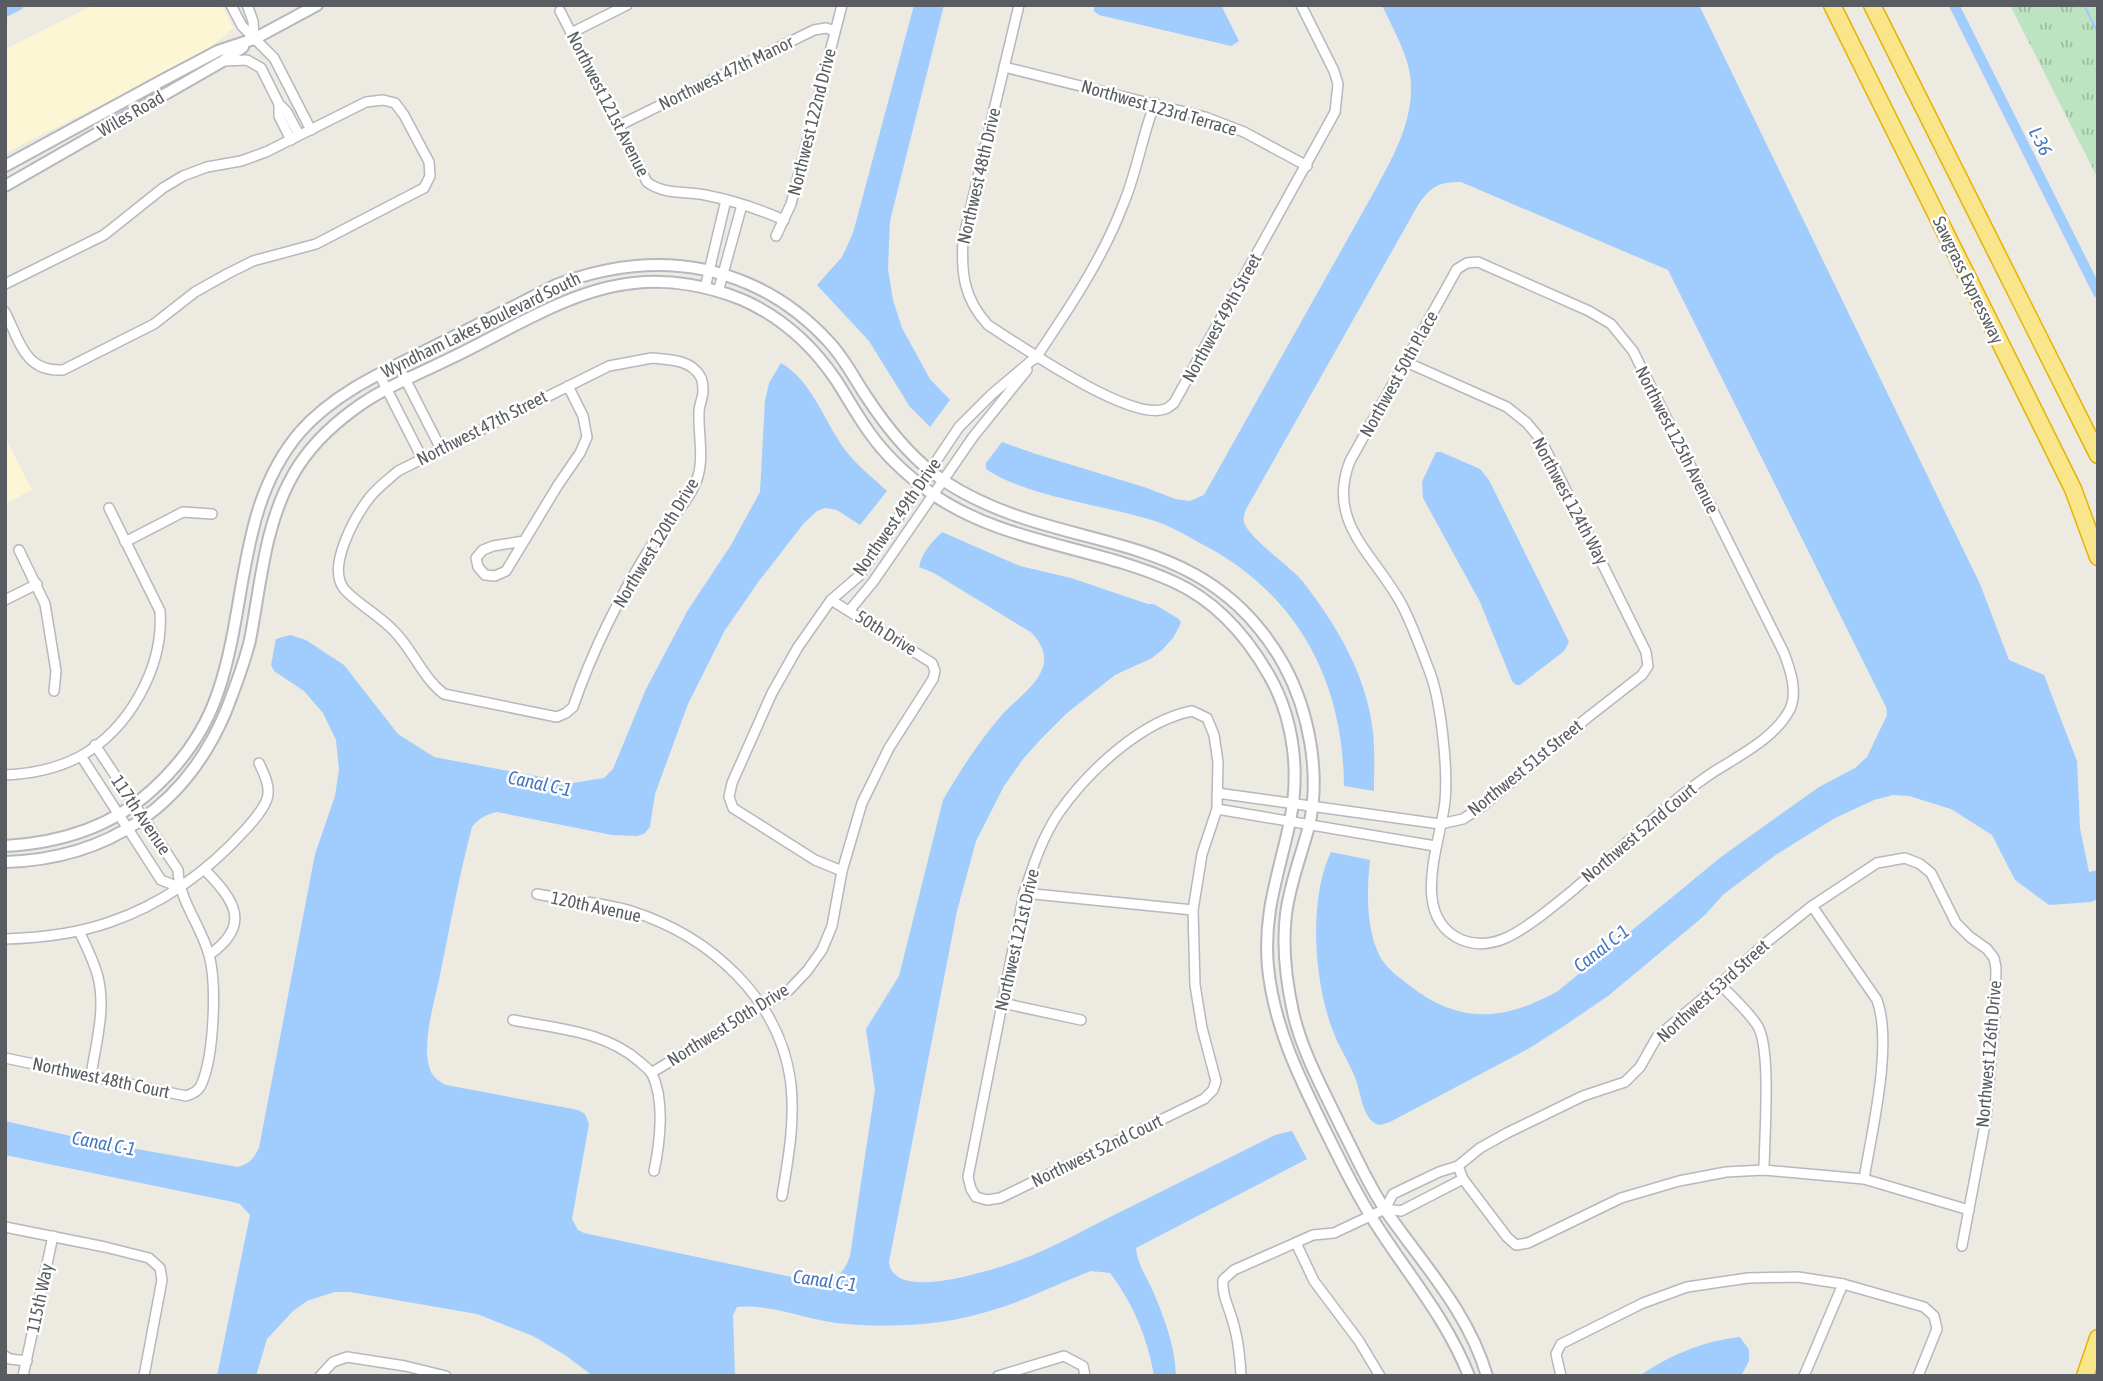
<svg xmlns="http://www.w3.org/2000/svg" width="2103" height="1381" viewBox="0 0 2103 1381" font-family="'Asap Condensed',sans-serif">
<style>
.commercial{fill:#fdf6d5}
.park{fill:url(#park-tufts)}
.water{fill:#a0cdfd}
.lines{fill:none;stroke-linecap:round;stroke-linejoin:round}
.stream{stroke:#a0cdfd;stroke-width:2.5}
.canal{stroke:#a0cdfd;stroke-width:10}
.minor-casing{stroke:#b6b8bd;stroke-width:12}
.tertiary-casing{stroke:#b6b8bd;stroke-width:14}
.motorway-casing{stroke:#e7b205;stroke-width:19}
.minor{stroke:#fff;stroke-width:9}
.tertiary{stroke:#fff;stroke-width:10}
.motorway{stroke:#fae68a;stroke-width:16}
.labels{text-anchor:middle;stroke-width:5;stroke-linejoin:round;paint-order:stroke}
.street-label{font-size:18px;fill:#595c61;stroke:#fff}
.water-label{font-size:19px;font-style:italic;fill:#4477bf;stroke:#fff}
</style>
<defs>
<pattern id="park-tufts" width="24" height="20" patternUnits="userSpaceOnUse" patternTransform="scale(1.75)"><rect width="24" height="20" fill="#bde4c0"/><path d="M3 7l-1-3M5 7V3M7 7l1-3M15 17l-1-3M17 17v-4M19 17l1-3" fill="none" stroke="#9dbc9f"/></pattern>
</defs>
<rect width="100%" height="100%" fill="#eceae1"/>
<g class="commercial">
<polygon points="93,5 222,5 233,28 202,55 5,153 5,49"/>
<polygon points="5,437 32,490 5,504"/>
</g>
<polygon class="park" points="2010,5 2098,5 2098,179"/>
<g class="water">
<polygon points="914,5 944,5 890,221 888,269 893,300 902,328 930,379 950,400 930,427 910,407 869,341 817,285 842,257 853,233"/>
<polygon points="1094,5 1221,5 1239,41 1231,46 1099,15 1094,11"/>
<path d="M1382 5H1699L1980 584 2009 660 2044 675 2077 761 2080 828 2089 872 2098 870V899L2091 902 2049 905 2015 880 1992 835 1951 809 1909 796 1893 795 1874 800 1835 818 1777 854 1724 894 1704 916 1608 996 1564 1026 1528 1049 1390 1122 1380 1125C1363 1122 1361 1094 1356 1080 1350 1063 1339 1048 1333 1031 1314 983 1308 899 1331 852L1370 860C1367 888 1366 923 1377 950 1382 965 1397 976 1409 985 1459 1025 1504 1021 1558 991L1721 857 1819 787 1855 768 1867 757 1887 715 1886 707 1668 270 1461 182C1437 182 1431 187 1418 205L1253 497C1249 504 1242 514 1244 522 1249 539 1291 566 1304 583 1337 626 1367 676 1373 732 1375 751 1374 771 1374 791L1344 786C1343 677 1295 590 1196 541 1184 534 1171 527 1158 522 1108 505 1028 498 986 469V463L1002 442 1036 454 1147 488 1175 499 1190 501 1204 495 1374 192C1392 159 1412 124 1411 86 1411 58 1393 30 1382 5Z"/>
<path d="M781 363C811 380 824 420 843 447 855 464 872 477 887 491L860 525 837 510 825 508 817 511 804 523 759 581 725 630 688 704 655 794 650 827 644 834 637 836 612 835 497 812C487 814 479 818 472 827 459 876 450 926 440 975 435 1000 422 1042 429 1066 431 1076 438 1081 446 1085L578 1110 585 1114 589 1124 572 1219 578 1230 584 1233 815 1282C834 1282 844 1274 850 1256L875 1090 866 1029 899 976 943 800C960 771 979 741 1001 716 1014 701 1037 686 1043 667 1047 653 1041 644 1032 633L934 573 919 567C922 552 932 542 942 532L1020 566 1071 578 1148 604H1154L1179 619 1181 623 1173 638 1162 650 1152 658 1115 675 1067 713 1042 738 1023 759 1004 786 976 841 957 911 889 1262C893 1307 1012 1264 1035 1254 1062 1243 1087 1228 1112 1216 1166 1189 1221 1162 1275 1135L1292 1131 1307 1159 1136 1248C1137 1263 1146 1276 1152 1289 1164 1317 1175 1345 1176 1376H1154C1148 1339 1133 1303 1110 1273L1091 1271C1059 1283 1029 1299 996 1309 949 1325 897 1328 847 1324 810 1322 773 1303 737 1307L733 1315 735 1376H593L565 1355 533 1336 477 1314 350 1292H335L322 1296 307 1301 293 1311 267 1339 256 1376H217L250 1215 240 1204 233 1202 5 1155V1121L97 1142 238 1167C249 1164 254 1158 259 1148L315 854 335 796 339 770 336 740 323 713 304 691 274 671 271 665 276 639 290 635 306 640 344 665 398 734 434 757 573 783 604 778 613 769 646 689 688 610 731 545 760 492 765 401 769 383Z"/>
<polygon points="1436,452 1441,452 1480,469 1489,480 1569,642 1564,651 1520,685 1516,685 1512,681 1480,602 1423,498 1422,482"/>
<path d="M1740 1337 1749 1350V1361L1741 1376H1639C1670 1355 1703 1341 1740 1337Z"/>
</g>
<g class="lines">
<polyline class="stream" points="2084,5 2098,33"/>
<g class="canal">
<polyline points="1954,5 2098,293"/>
<polyline points="5,12 19,5"/>
</g>
<g class="minor-casing">
<g id="minor">
<polyline points="231,5 242,26 274,58 311,130"/>
<polyline points="247,5 253,21 254,39"/>
<path d="M1019 5 963 240C961 274 964 299 988 325 1021 346 1130 422 1165 409 1169 408 1171 405 1174 403L1335 112 1338 84 1334 71 1301 5"/>
<path d="M560 11 647 182C664 195 685 191 705 195 731 200 759 209 784 220"/>
<polyline points="571,33 627,5"/>
<polyline points="223,61 247,60 261,68 279,104 287,112 299,135"/>
<polyline points="1004,67 1205,117 1244,132 1307,166"/>
<polyline points="279,104 279,116 291,140"/>
<polyline points="620,125 814,30 826,28 835,31"/>
<polyline points="776,236 791,204 842,5"/>
<path d="M1478 262 1589 311 1611 324 1633 351 1784 653C1790 669 1798 692 1790 709 1775 739 1736 757 1709 775 1660 809 1617 853 1572 891 1552 907 1530 926 1508 937 1493 944 1477 946 1462 940 1408 917 1441 842 1445 801 1448 768 1441 700 1429 670 1421 649 1413 627 1403 607 1377 556 1325 524 1350 461L1457 269 1467 263Z"/>
<path d="M5 284 104 235 163 188 183 176 207 167 241 161 266 152 366 102 383 100 395 103 404 115 429 162 430 176 424 188 316 244 253 261 227 274 195 292 154 324 63 370C24 372 20 341 5 312"/>
<polyline points="705,288 726,200"/>
<polyline points="718,292 742,205"/>
<path d="M652 358C669 360 690 359 700 376 702 379 703 387 703 391 703 398 699 405 699 412 698 435 705 460 696 482 687 505 666 522 653 543 620 595 593 649 573 707L566 713 557 717 444 694C422 677 413 650 394 631 379 615 359 605 345 590 325 568 356 515 370 497 378 487 389 479 398 471L609 366Z"/>
<path d="M1035 359C1068 310 1102 260 1123 205 1137 172 1142 136 1155 103"/>
<polyline points="398,365 441,449"/>
<polyline points="379,374 422,458"/>
<polyline points="524,541 493,546 483,550 476,558 478,567 485,575 495,576 506,571 558,485 580,453 587,437 583,416 568,386"/>
<polyline points="125,542 183,512 212,514"/>
<polyline points="19,550 45,604 56,671 54,691"/>
<polyline points="5,600 37,584"/>
<polyline points="849,611 873,582 973,437 1027,370"/>
<path d="M1192 711 1207 718 1214 735 1218 762 1217 809 1202 854 1193 910 1195 985 1202 1028 1216 1081 1213 1090 1204 1099 1000 1198 987 1200 976 1197 971 1189 968 1177 1024 893C1033 866 1042 838 1058 814 1087 772 1141 721 1192 711Z"/>
<polyline points="81,756 161,880 179,887"/>
<path d="M5 775C31 774 56 769 79 757 129 730 164 667 160 611L109 508"/>
<polyline points="1217,793 1440,824 1463,819 1484,805 1587,718 1642,675 1648,666 1646,652 1541,440 1527,423 1507,407 1406,362"/>
<polyline points="1217,809 1435,846"/>
<path d="M205 870C235 901 252 925 209 955"/>
<polyline points="842,871 815,860 733,808 729,797 732,783 772,693 798,647 831,600 859,576 959,427 992,394 1037,356"/>
<polyline points="1024,893 1193,910"/>
<path d="M537 894C567 900 601 902 631 911 710 936 781 999 791 1085 795 1123 788 1160 782 1196"/>
<path d="M1812 906 1877 1000C1893 1045 1872 1130 1864 1179"/>
<path d="M79 931C86 946 94 961 98 977 106 1009 96 1043 91 1075"/>
<path d="M5 939C41 938 76 934 110 922 163 904 209 870 246 829 254 820 263 810 267 799 271 787 264 774 259 763"/>
<path d="M1720 984C1732 997 1747 1010 1757 1025 1772 1046 1764 1141 1764 1170"/>
<polyline points="1002,1003 1081,1020"/>
<path d="M513 1020C558 1029 605 1031 640 1062 644 1066 650 1070 652 1074 665 1100 660 1143 654 1171"/>
<path d="M5 1058 186 1096C194 1093 199 1091 202 1083 214 1054 217 984 209 955 201 925 179 901 178 870L95 745"/>
<polyline points="651,1073 789,990 807,971 822,950 832,926 842,871 862,803 889,748 933,679 935,671 932,663 831,600"/>
<polyline points="1458,1166 1463,1179 1507,1237 1516,1245 1528,1243 1621,1198 1679,1181 1726,1172 1764,1170 1864,1179 1969,1210"/>
<polyline points="1385,1209 1393,1194 1439,1172 1458,1166 1480,1148 1507,1133 1583,1096 1625,1082 1640,1067 1657,1037 1720,984 1767,942 1812,906 1877,863 1905,858 1920,864 1931,873 1956,923 1970,937 1987,949 1994,958 1996,968 1995,1014 1986,1119 1962,1246"/>
<polyline points="5,1227 105,1247 149,1258 160,1268 162,1280 144,1376"/>
<polyline points="1296,1243 1314,1281 1359,1341 1380,1376"/>
<polyline points="5,1356 10,1359 27,1361"/>
<polyline points="23,1376 53,1236"/>
<polyline points="320,1376 333,1362 347,1357 405,1366 446,1376"/>
<polyline points="998,1376 1064,1356 1083,1366 1085,1376"/>
<path d="M1241 1376C1240 1356 1238 1337 1232 1319 1228 1305 1222 1295 1223 1280L1234 1270 1313 1235 1334 1233 1385 1209 1401 1211 1463 1179"/>
<polyline points="1561,1376 1556,1354 1561,1344 1643,1303 1687,1287 1748,1278 1798,1277 1843,1284 1924,1307 1934,1316 1937,1329 1918,1376"/>
<polyline points="1804,1376 1843,1284"/>
</g>
</g>
<g class="tertiary-casing">
<g id="tertiary">
<polyline points="5,166 163,80 218,51 254,39 317,5"/>
<polyline points="5,186 223,61 243,47"/>
<path d="M5 846C59 843 110 828 151 791 181 764 205 731 218 692 248 605 237 506 300 432 335 392 387 370 433 347 474 327 515 306 556 285 620 261 685 256 749 284 779 297 806 317 829 342 844 358 854 378 866 396 887 428 912 460 944 481 1063 559 1202 519 1284 665 1309 711 1321 774 1309 826 1301 856 1290 883 1286 914 1282 947 1286 980 1293 1012 1302 1052 1324 1091 1341 1127 1356 1156 1369 1187 1388 1214 1425 1266 1469 1314 1487 1376"/>
<path d="M5 862C109 859 186 806 226 711 235 687 244 665 250 640 261 584 264 525 294 473 308 449 330 427 353 410 382 388 419 374 451 358 508 331 571 289 634 283 670 279 709 286 743 300 781 317 813 346 836 380 847 397 857 415 869 432 885 455 908 476 931 493 1003 544 1096 546 1174 582 1216 601 1248 638 1270 677 1294 720 1300 773 1290 821 1279 874 1263 912 1268 967 1274 1027 1299 1077 1325 1130 1340 1160 1354 1190 1372 1218 1405 1271 1446 1317 1469 1376"/>
</g>
</g>
<g class="motorway-casing">
<g id="motorway">
<polyline points="1832,5 2073,489 2098,557"/>
<polyline points="1872,5 2098,455"/>
<polyline points="2085,1376 2098,1338"/>
</g>
</g>
<use href="#minor" class="minor"/>
<use href="#tertiary" class="tertiary"/>
<use href="#motorway" class="motorway"/>
</g>
<g class="labels">
<g class="street-label">
<text transform="translate(726 73) rotate(-26)" y="6">Northwest 47th Manor</text>
<text transform="translate(608 104) rotate(63)" y="6">Northwest 121st Avenue</text>
<text transform="translate(1159 108) rotate(16)" y="6">Northwest 123rd Terrace</text>
<text transform="translate(131 114) rotate(-30)" y="6">Wiles Road</text>
<text transform="translate(812 122) rotate(-76)" y="6">Northwest 122nd Drive</text>
<text transform="translate(979 176) rotate(-77)" y="6">Northwest 48th Drive</text>
<text transform="translate(1968 280) rotate(64)" y="6">Sawgrass Expressway</text>
<text transform="translate(1222 318) rotate(-61)" y="6">Northwest 49th Street</text>
<text transform="translate(481 325) rotate(-26)" y="6">Wyndham Lakes Boulevard South</text>
<text transform="translate(1399 374) rotate(-61)" y="6">Northwest 50th Place</text>
<text transform="translate(482 428) rotate(-27)" y="6">Northwest 47th Street</text>
<text transform="translate(1677 440) rotate(63)" y="6">Northwest 125th Avenue</text>
<text transform="translate(1570 501) rotate(62)" y="6">Northwest 124th Way</text>
<text transform="translate(897 517) rotate(-55)" y="6">Northwest 49th Drive</text>
<text transform="translate(656 543) rotate(-59)" y="6">Northwest 120th Drive</text>
<text transform="translate(886 633) rotate(32)" y="6">50th Drive</text>
<text transform="translate(1525 768) rotate(-39)" y="6">Northwest 51st Street</text>
<text transform="translate(141 815) rotate(56)" y="6">117th Avenue</text>
<text transform="translate(1639 833) rotate(-40)" y="6">Northwest 52nd Court</text>
<text transform="translate(596 907) rotate(12)" y="6">120th Avenue</text>
<text transform="translate(1017 940) rotate(-77)" y="6">Northwest 121st Drive</text>
<text transform="translate(1713 991) rotate(-42)" y="6">Northwest 53rd Street</text>
<text transform="translate(728 1025) rotate(-32)" y="6">Northwest 50th Drive</text>
<text transform="translate(1989 1054) rotate(-85)" y="6">Northwest 126th Drive</text>
<text transform="translate(101 1078) rotate(12)" y="6">Northwest 48th Court</text>
<text transform="translate(1097 1151) rotate(-26)" y="6">Northwest 52nd Court</text>
<text transform="translate(40 1298) rotate(-78)" y="6">115th Way</text>
</g>
<g class="water-label">
<text transform="translate(2041 141) rotate(63)" y="7">L-36</text>
<text transform="translate(540 783) rotate(12)" y="7">Canal C-1</text>
<text transform="translate(1601 948) rotate(-38)" y="7">Canal C-1</text>
<text transform="translate(104 1143) rotate(11)" y="7">Canal C-1</text>
<text transform="translate(825 1280) rotate(8)" y="7">Canal C-1</text>
</g>
</g>
<rect width="2103" height="1381" fill="none" stroke="#595c61" stroke-width="14"/>
</svg>
